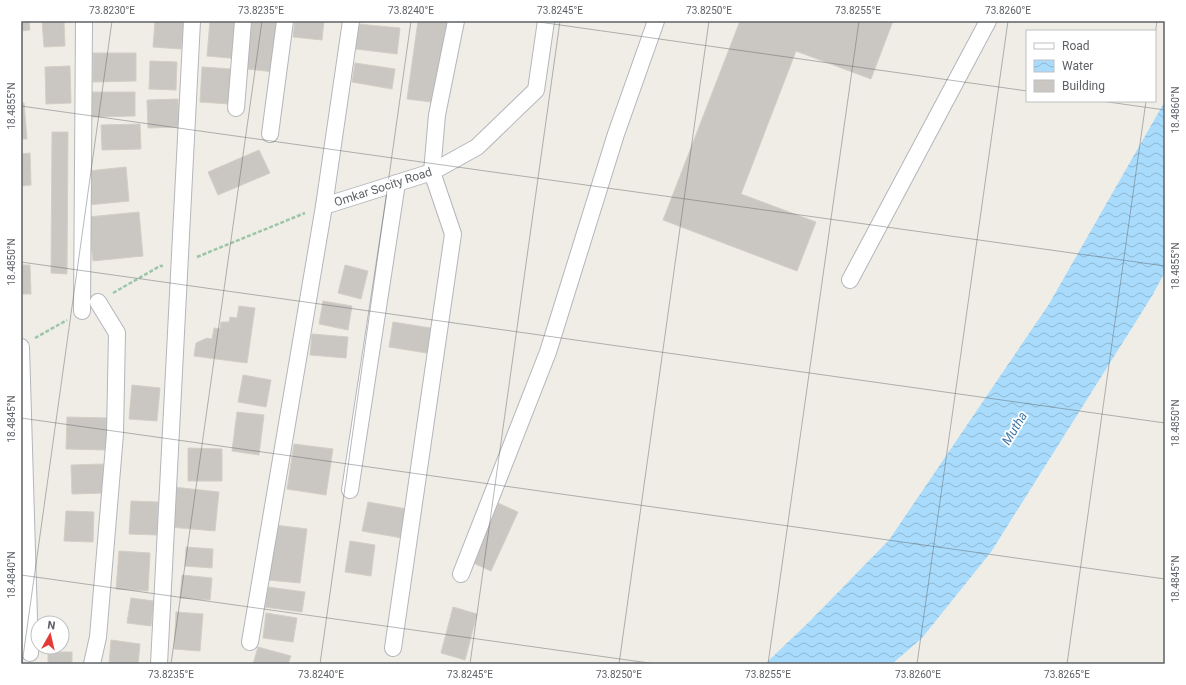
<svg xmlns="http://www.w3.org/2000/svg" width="1186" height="685" viewBox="0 0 1186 685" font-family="Roboto,sans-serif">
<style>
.water{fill:url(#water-waves)}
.building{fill:#cac7c3;stroke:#d4cec4}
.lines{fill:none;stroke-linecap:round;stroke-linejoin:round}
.street-casing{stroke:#b3b6ba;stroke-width:18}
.path{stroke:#9dc6a6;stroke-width:2.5;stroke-dasharray:4 2;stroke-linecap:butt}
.street{stroke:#fff;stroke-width:16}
.ticks{fill:none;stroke:#5d6166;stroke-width:1;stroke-opacity:0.45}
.labels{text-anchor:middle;stroke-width:3.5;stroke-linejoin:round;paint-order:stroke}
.street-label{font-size:12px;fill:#5d6166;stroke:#fff}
.water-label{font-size:13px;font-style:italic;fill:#4278a6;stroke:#fff}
.neatline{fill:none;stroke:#5d6166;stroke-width:1.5}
.ticks-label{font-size:10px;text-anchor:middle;fill:#5d6166}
</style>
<defs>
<pattern id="water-waves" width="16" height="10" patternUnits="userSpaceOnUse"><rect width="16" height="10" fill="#a9dcfc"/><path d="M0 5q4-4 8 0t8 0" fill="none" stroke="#8db6d0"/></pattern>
</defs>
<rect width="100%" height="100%" fill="#efede6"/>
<polygon class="water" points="1165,101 1165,272 1152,296 991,552 922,638 892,664 765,664 810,621 889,540 1049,304"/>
<g class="building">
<polygon points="21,21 29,21 30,30 21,31"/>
<polygon points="42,21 64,21 65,46 44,47"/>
<polygon points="155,21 184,21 181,49 153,47"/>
<polygon points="210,21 242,21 240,59 207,56"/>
<polygon points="252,21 280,21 275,72 247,69"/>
<polygon points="295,21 324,21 322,40 293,37"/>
<polygon points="418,21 451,21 439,103 407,99"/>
<polygon points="740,21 893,21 871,79 796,51 741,194 816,222 797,271 663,220"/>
<polygon points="358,24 400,28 397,54 356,49"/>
<polygon points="93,53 136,53 136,81 93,82"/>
<polygon points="150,61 177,62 176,90 149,89"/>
<polygon points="355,63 395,69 392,89 352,82"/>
<polygon points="70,66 71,103 46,104 45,67"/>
<polygon points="202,67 232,69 229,104 200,102"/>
<polygon points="92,92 135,92 135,116 92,117"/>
<polygon points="178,99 179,127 148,128 147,100"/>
<polygon points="21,103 24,103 27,139 21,139"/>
<polygon points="140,124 141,149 102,150 101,125"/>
<polygon points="52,132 68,132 67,274 51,273"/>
<polygon points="259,150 270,173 218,195 208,172"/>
<polygon points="30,153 31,185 21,186 21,154"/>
<polygon points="126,167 129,201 88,205 88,171"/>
<polygon points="139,212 143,256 93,261 88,217"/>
<polygon points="21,265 30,265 31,294 21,294"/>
<polygon points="345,265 368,271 361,299 338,293"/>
<polygon points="323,301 352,306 348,330 319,324"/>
<polygon points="239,306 255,308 247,363 194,356 196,343 207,338 212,339 214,328 220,329 221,322 229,322 230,317 237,318"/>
<polygon points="393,322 437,329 433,354 389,347"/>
<polygon points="312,334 348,337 346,358 310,355"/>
<polygon points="243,375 271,380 266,407 238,402"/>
<polygon points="132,385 160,388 157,421 129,419"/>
<polygon points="237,412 264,415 259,455 232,451"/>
<polygon points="67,417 107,418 106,450 66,449"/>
<polygon points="294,444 333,449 326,495 287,489"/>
<polygon points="188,448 222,449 222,481 188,481"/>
<polygon points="103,464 104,493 72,494 71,465"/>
<polygon points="173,487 219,492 215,531 170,527"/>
<polygon points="131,501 158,502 157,535 129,534"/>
<polygon points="368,502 407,509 402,538 362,531"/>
<polygon points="498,503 518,512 491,571 471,562"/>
<polygon points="66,511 94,512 93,542 64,541"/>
<polygon points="275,525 307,529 300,583 268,580"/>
<polygon points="350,541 375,545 371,576 345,572"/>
<polygon points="186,547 213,549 212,568 185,566"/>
<polygon points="119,551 150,553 148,591 116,589"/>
<polygon points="182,575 212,578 210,600 180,598"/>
<polygon points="268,587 305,592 302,612 265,607"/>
<polygon points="131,598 154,601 151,626 127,623"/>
<polygon points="453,607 477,614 465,660 441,653"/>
<polygon points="176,612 203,614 200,651 174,649"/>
<polygon points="266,613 297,618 293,642 263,638"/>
<polygon points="111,640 140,644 138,664 109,664"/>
<polygon points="258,647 291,656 288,664 253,664"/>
<rect x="48" y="652" width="24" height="12"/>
</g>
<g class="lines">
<g class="street-casing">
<g id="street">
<polyline points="236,108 243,21"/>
<polyline points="270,134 285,21"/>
<polyline points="324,206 432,172 477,147 536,90 546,21"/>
<polyline points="850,280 988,21"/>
<polyline points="82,311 84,21"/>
<polyline points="21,347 30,653"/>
<polyline points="350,490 397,183"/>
<polyline points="461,574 548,352 616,134 656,21"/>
<polyline points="250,642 324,206 351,21"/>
<polyline points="393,648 453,234 432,172 437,115 456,21"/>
<polyline points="92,664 98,637 115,434 117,333 98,302"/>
<polyline points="159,664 192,21"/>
</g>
</g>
<g class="path">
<polyline points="197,257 305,213"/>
<polyline points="113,293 160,266 163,266"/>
<polyline points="35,338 67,320"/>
</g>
<use href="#street" class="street"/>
</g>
<path class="ticks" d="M532 21 1027 91M1155 35 1157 21M1101 101 1165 110M21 106 1165 266M21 262 1165 423M21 418 1165 579M21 575 656 664M22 664 112 21M171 664 262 21M320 664 411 21M470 664 560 21M619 664 709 21M768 664 859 21M917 664 1008 21M1067 664 1146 101"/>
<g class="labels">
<g class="street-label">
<text transform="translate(383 187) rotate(-18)" y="4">Omkar Socity Road</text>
</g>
<g class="water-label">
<text transform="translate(1014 428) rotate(-59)" y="5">Mutha</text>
</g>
</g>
<rect width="1186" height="685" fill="none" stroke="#ffffff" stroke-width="44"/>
<rect x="1026" y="30" width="130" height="72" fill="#ffffff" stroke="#bec0c2"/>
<rect x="1034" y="43" width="20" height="6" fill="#ffffff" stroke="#bec0c2"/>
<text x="1062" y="50" font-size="12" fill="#5d6166">Road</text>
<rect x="1034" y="60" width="20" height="12" fill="url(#water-waves)" stroke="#bec0c2"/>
<text x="1062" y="70" font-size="12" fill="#5d6166">Water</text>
<rect x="1034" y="80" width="20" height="12" fill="#cac7c3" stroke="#bec0c2"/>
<text x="1062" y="90" font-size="12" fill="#5d6166">Building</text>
<g transform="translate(50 635) rotate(8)"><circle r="19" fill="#ffffff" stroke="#bec0c2"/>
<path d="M0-3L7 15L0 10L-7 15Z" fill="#e43b37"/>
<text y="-6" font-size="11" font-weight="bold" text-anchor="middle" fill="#5d6166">N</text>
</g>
<rect x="22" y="22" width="1142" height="641" class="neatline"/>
<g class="ticks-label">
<text x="112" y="14">73.8230°E</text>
<text x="261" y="14">73.8235°E</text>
<text x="411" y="14">73.8240°E</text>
<text x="560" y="14">73.8245°E</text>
<text x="709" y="14">73.8250°E</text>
<text x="858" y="14">73.8255°E</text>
<text x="1008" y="14">73.8260°E</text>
<text transform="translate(11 106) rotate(-90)" y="4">18.4855°N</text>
<text transform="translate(1175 110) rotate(-90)" y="4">18.4860°N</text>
<text transform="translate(11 262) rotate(-90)" y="4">18.4850°N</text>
<text transform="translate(1175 266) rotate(-90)" y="4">18.4855°N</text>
<text transform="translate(11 419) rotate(-90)" y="4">18.4845°N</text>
<text transform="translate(1175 423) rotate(-90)" y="4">18.4850°N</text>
<text transform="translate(11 575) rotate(-90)" y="4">18.4840°N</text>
<text transform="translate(1175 579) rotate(-90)" y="4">18.4845°N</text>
<text x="171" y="678">73.8235°E</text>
<text x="321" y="678">73.8240°E</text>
<text x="470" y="678">73.8245°E</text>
<text x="619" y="678">73.8250°E</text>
<text x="768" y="678">73.8255°E</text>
<text x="918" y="678">73.8260°E</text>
<text x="1067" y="678">73.8265°E</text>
</g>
</svg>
